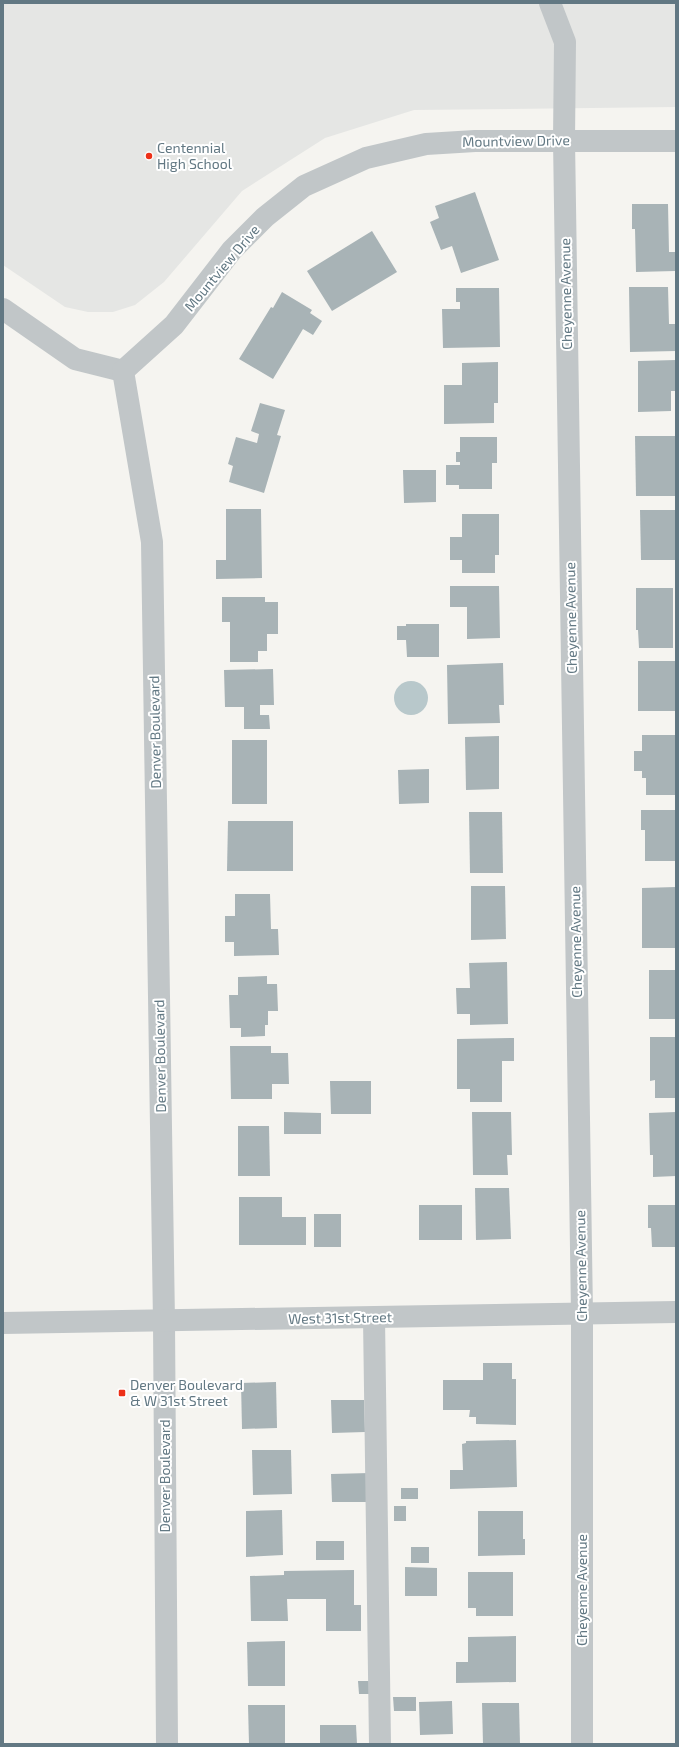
<svg xmlns="http://www.w3.org/2000/svg" width="679" height="1747" viewBox="0 0 679 1747" font-family="'Exo 2',sans-serif">
<style>
.built{fill:#e5e6e4}
.water{fill:#b8c8cb}
.building{fill:#a8b3b6}
.lines{fill:none;stroke-linecap:round;stroke-linejoin:round}
.minor{stroke:#c1c6c8;stroke-width:22}
.poi-dot{fill:#ed3018;stroke:#fff;stroke-width:1.5}
.labels{text-anchor:middle;stroke-width:4;stroke-linejoin:round;paint-order:stroke}
.street-label{font-size:14px;fill:#627883;stroke:#fff}
.poi-label{font-size:14px;fill:#627883;stroke:#fff;text-anchor:start}
</style>
<rect width="100%" height="100%" fill="#f5f4f0"/>
<polygon class="built" points="3,3 676,3 676,107 414,110 325,138 242,191 164,282 135,305 113,312 88,312 65,307 3,265"/>
<circle class="water" cx="411" cy="698" r="17"/>
<g class="building">
<polygon points="475,192 499,260 461,273 452,246 441,250 430,222 439,218 435,206"/>
<polygon points="632,204 668,204 669,252 675,252 675,271 636,272 635,229 632,229"/>
<polygon points="372,231 397,272 332,311 307,271"/>
<polygon points="629,287 668,287 669,324 676,324 676,351 630,352"/>
<polygon points="456,288 499,288 500,347 443,348 442,309 460,309 460,302 456,302"/>
<polygon points="282,292 312,310 310,313 322,321 313,335 303,329 273,379 239,359 271,307 273,308"/>
<polygon points="676,360 676,391 671,391 671,411 638,412 638,361"/>
<polygon points="498,362 498,403 494,403 494,423 444,424 444,385 462,385 462,363"/>
<polygon points="260,403 285,410 277,435 281,436 264,493 229,482 233,466 228,464 236,437 257,443 259,434 251,431"/>
<polygon points="635,436 675,436 675,496 636,496"/>
<polygon points="460,437 497,437 497,463 492,463 492,489 459,489 459,485 446,485 446,465 460,465 460,462 456,462 456,452 460,452"/>
<polygon points="403,470 436,470 436,502 404,503"/>
<polygon points="226,509 261,509 262,578 216,579 216,560 226,560"/>
<polygon points="640,510 675,510 675,560 641,560"/>
<polygon points="462,514 499,514 499,555 495,555 495,573 462,573 462,560 450,560 450,537 462,537"/>
<polygon points="450,586 499,586 500,638 467,639 467,607 450,607"/>
<polygon points="636,588 673,588 673,648 639,648 638,630 636,630"/>
<polygon points="222,597 265,597 265,602 278,602 278,634 267,634 267,651 258,651 258,662 230,662 230,622 222,622"/>
<polygon points="406,624 439,624 439,657 407,657 406,640 397,640 397,626 406,626"/>
<rect x="638" y="661" width="38" height="50"/>
<polygon points="503,663 504,705 499,705 500,723 448,724 447,665"/>
<polygon points="273,669 274,705 260,705 260,715 269,715 270,729 244,729 244,707 225,707 224,670"/>
<polygon points="642,735 676,735 676,795 646,795 646,778 642,778 642,771 634,771 634,751 642,751"/>
<polygon points="499,736 499,789 466,790 465,737"/>
<rect x="232" y="740" width="35" height="64"/>
<polygon points="429,769 429,803 399,804 398,770"/>
<polygon points="641,810 676,810 676,861 645,861 645,830 641,830"/>
<polygon points="469,812 502,812 503,873 470,873"/>
<polygon points="228,821 293,821 293,871 227,871"/>
<polygon points="471,886 505,886 506,939 471,940"/>
<polygon points="676,887 676,948 642,948 642,888"/>
<polygon points="235,894 270,894 271,929 278,929 279,955 234,956 234,942 225,942 225,916 235,916"/>
<polygon points="507,962 508,1024 470,1025 470,1014 457,1014 456,988 470,988 469,963"/>
<rect x="649" y="970" width="27" height="49"/>
<polygon points="267,976 267,984 277,984 278,1011 268,1011 268,1025 265,1025 265,1036 241,1037 241,1028 230,1028 229,995 238,995 238,977"/>
<polygon points="650,1037 676,1037 676,1098 655,1098 655,1080 650,1081"/>
<polygon points="514,1038 514,1061 502,1061 502,1102 470,1102 470,1089 457,1089 457,1039"/>
<polygon points="230,1046 271,1046 271,1053 288,1053 289,1084 272,1084 272,1099 231,1099"/>
<polygon points="330,1081 371,1081 371,1114 331,1114"/>
<polygon points="284,1112 321,1113 321,1134 284,1134"/>
<polygon points="472,1112 511,1112 512,1155 507,1155 508,1175 473,1175"/>
<polygon points="676,1112 676,1176 653,1177 653,1155 650,1155 649,1113"/>
<polygon points="238,1126 269,1126 270,1176 238,1176"/>
<polygon points="475,1188 509,1188 511,1239 476,1240"/>
<polygon points="239,1197 282,1197 282,1217 306,1217 306,1245 239,1245"/>
<rect x="419" y="1205" width="43" height="35"/>
<polygon points="648,1205 676,1205 676,1247 652,1247 651,1228 648,1228"/>
<rect x="314" y="1214" width="27" height="33"/>
<polygon points="483,1363 512,1363 512,1379 516,1379 516,1425 476,1424 476,1417 469,1417 470,1410 443,1410 443,1380 483,1380"/>
<polygon points="276,1382 277,1428 242,1429 241,1383"/>
<polygon points="331,1400 364,1400 365,1432 332,1433"/>
<polygon points="516,1440 517,1487 450,1489 450,1470 463,1470 462,1444 466,1443 466,1441"/>
<polygon points="252,1450 291,1450 292,1494 253,1495"/>
<polygon points="370,1473 370,1502 332,1502 331,1474"/>
<rect x="401" y="1488" width="17" height="11"/>
<rect x="394" y="1506" width="12" height="15"/>
<polygon points="282,1510 283,1555 246,1557 246,1511"/>
<polygon points="478,1511 523,1511 523,1539 525,1539 525,1555 478,1556"/>
<rect x="316" y="1541" width="28" height="19"/>
<rect x="411" y="1547" width="18" height="16"/>
<polygon points="405,1567 437,1568 437,1596 405,1596"/>
<polygon points="354,1570 354,1605 361,1605 361,1631 326,1631 326,1599 287,1599 288,1621 251,1621 250,1576 284,1575 284,1571"/>
<polygon points="468,1572 513,1572 513,1616 476,1616 476,1608 468,1608"/>
<polygon points="516,1636 516,1682 456,1683 456,1662 468,1662 468,1637"/>
<polygon points="285,1641 285,1686 248,1686 247,1642"/>
<polygon points="358,1681 371,1681 371,1694 359,1694"/>
<polygon points="393,1697 416,1697 416,1711 394,1711"/>
<polygon points="452,1701 453,1734 420,1735 419,1702"/>
<polygon points="482,1703 519,1703 520,1744 483,1744"/>
<polygon points="248,1705 285,1705 285,1744 249,1744"/>
<polygon points="320,1725 356,1725 357,1744 320,1744"/>
</g>
<g class="lines">
<g class="minor">
<polyline points="550,3 565,42 564,140 582,1314 582,1744"/>
<polyline points="3,309 75,359 123,371"/>
<polyline points="123,371 152,542 164,1322 167,1744"/>
<polyline points="123,371 174,325 232,250 265,217 304,186 366,158 426,144 475,141 676,141"/>
<polyline points="374,1318 380,1744"/>
<polyline points="3,1323 676,1312"/>
</g>
</g>
<g class="poi-dot">
<circle cx="149" cy="156" r="4"/>
<rect x="118" y="1389" width="8" height="8" rx="2"/>
</g>
<g class="labels">
<g class="street-label">
<text transform="translate(516 141) rotate(-1)" y="5">Mountview Drive</text>
<text transform="translate(222 268) rotate(-50)" y="5">Mountview Drive</text>
<text transform="translate(566 294) rotate(-91)" y="5">Cheyenne Avenue</text>
<text transform="translate(571 618) rotate(-91)" y="5">Cheyenne Avenue</text>
<text transform="translate(155 732) rotate(-91)" y="5">Denver Boulevard</text>
<text transform="translate(576 942) rotate(-91)" y="5">Cheyenne Avenue</text>
<text transform="translate(160 1056) rotate(-91)" y="5">Denver Boulevard</text>
<text transform="translate(581 1266) rotate(-91)" y="5">Cheyenne Avenue</text>
<text transform="translate(340 1318) rotate(-1)" y="5">West 31st Street</text>
<text transform="translate(165 1476) rotate(-90)" y="5">Denver Boulevard</text>
<text transform="translate(582 1590) rotate(-90)" y="5">Cheyenne Avenue</text>
</g>
<g class="poi-label">
<text x="157" y="153">Centennial<tspan x="157" dy="16">High School</tspan></text>
<text x="130" y="1390">Denver Boulevard<tspan x="130" dy="16">&amp; W 31st Street</tspan></text>
</g>
</g>
<rect width="679" height="1747" fill="none" stroke="#627883" stroke-width="8"/>
</svg>
